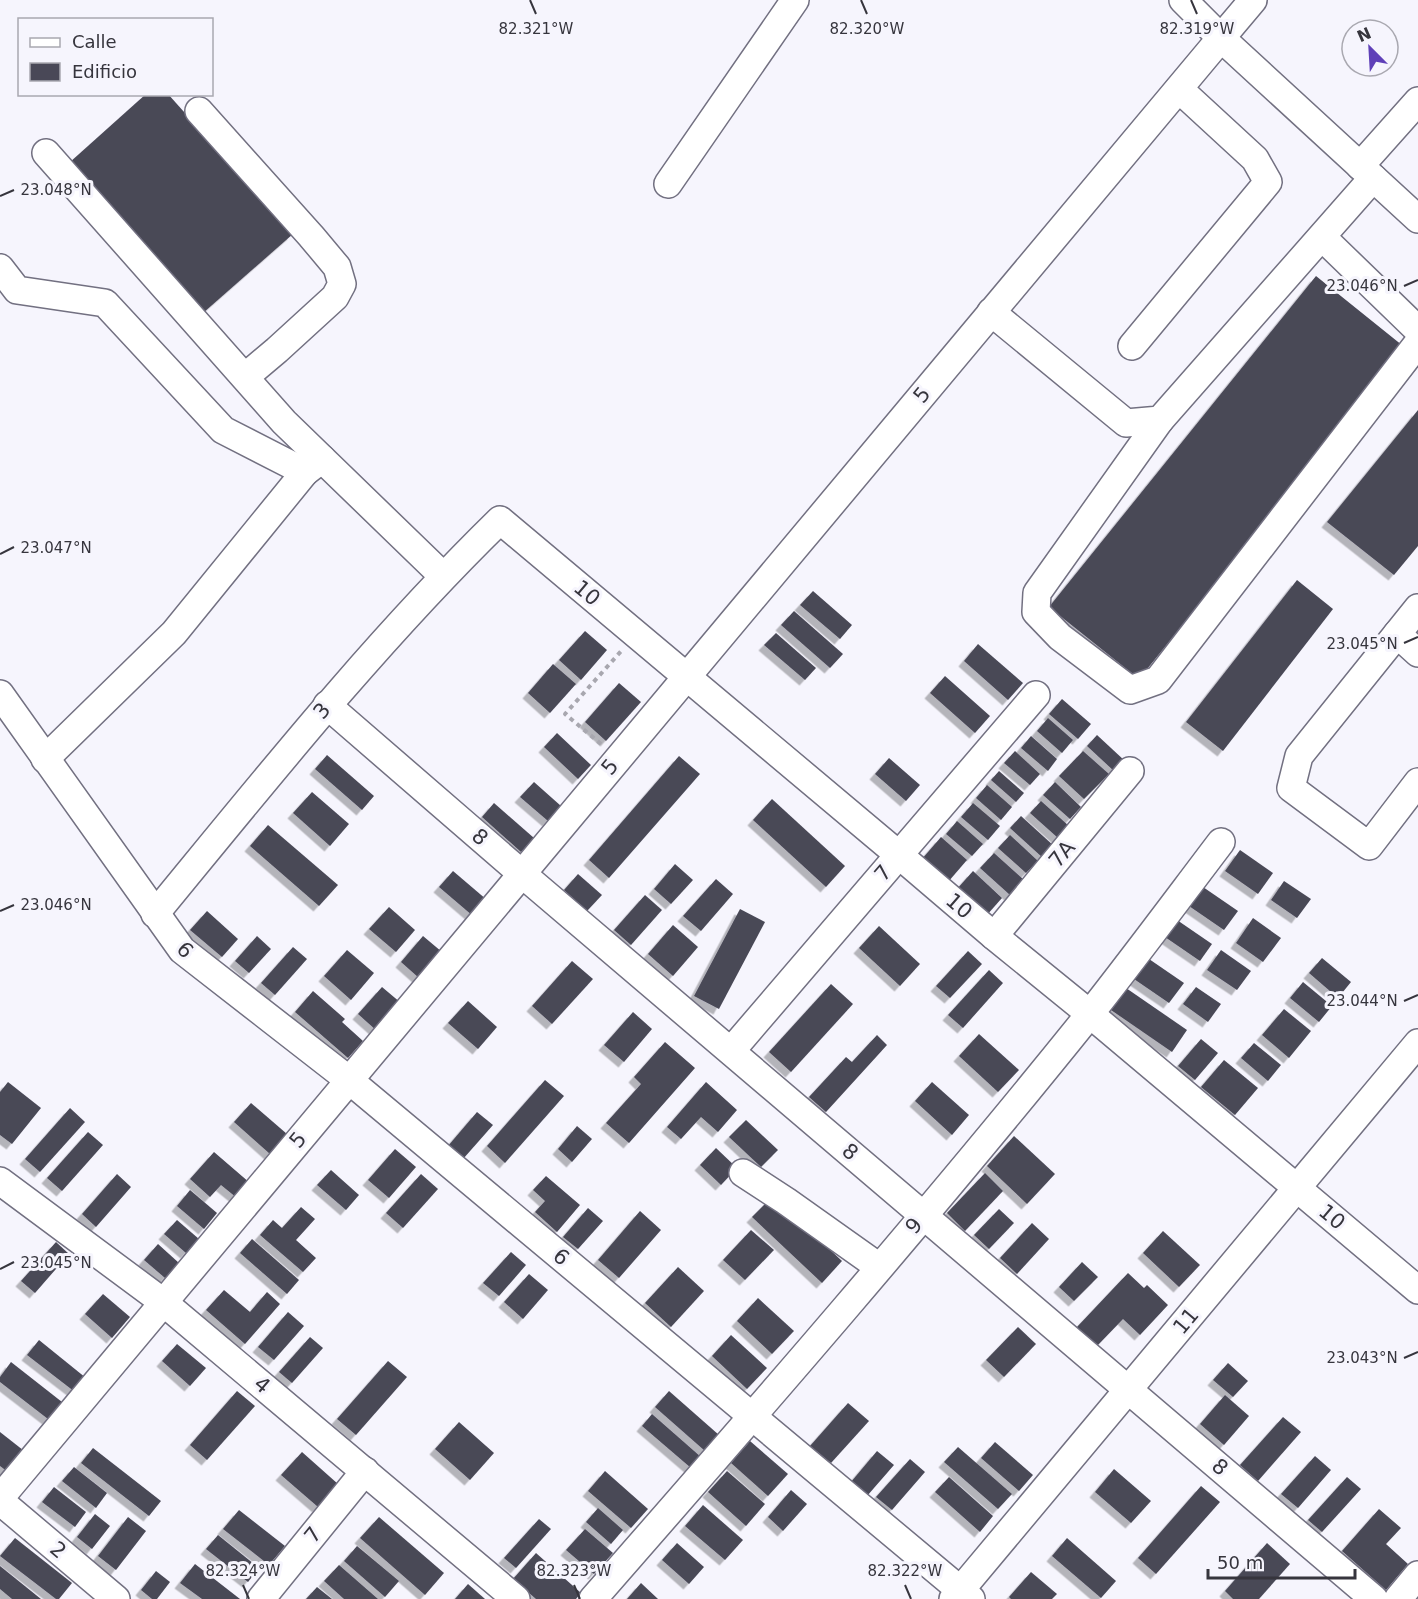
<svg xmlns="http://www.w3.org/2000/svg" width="1418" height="1599" viewBox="0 0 1418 1599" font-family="'DejaVu Sans',sans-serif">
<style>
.building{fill:#494857;filter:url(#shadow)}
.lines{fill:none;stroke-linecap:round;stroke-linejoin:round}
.minor-casing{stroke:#727081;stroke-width:30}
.path{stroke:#a8a7af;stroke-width:4;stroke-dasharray:4.5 4.5;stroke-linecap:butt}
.minor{stroke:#fff;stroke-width:27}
.ticks{fill:none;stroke:#36353d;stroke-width:2}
.labels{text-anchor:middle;stroke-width:6;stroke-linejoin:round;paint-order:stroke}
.street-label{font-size:21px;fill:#36353d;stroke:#f6f5fd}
.ticks-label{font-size:15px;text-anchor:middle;fill:#36353d;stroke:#f6f5fd;stroke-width:6;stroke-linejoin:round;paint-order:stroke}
</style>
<defs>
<filter id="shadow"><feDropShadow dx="-5.5" dy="5.5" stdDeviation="0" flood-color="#0004"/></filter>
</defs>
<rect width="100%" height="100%" fill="#f6f5fd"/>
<g class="building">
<polygon points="146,94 168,94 293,234 203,313 69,163"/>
<polygon points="1316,276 1418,358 1418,367 1279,540 1262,527 1139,679 1049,607"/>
<polygon points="1418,410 1418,546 1394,575 1327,522"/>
<polygon points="1297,580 1333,609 1223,751 1186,722"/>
<polygon points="813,591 852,625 840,639 800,605"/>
<polygon points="794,611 843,654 830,668 781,625"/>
<polygon points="585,631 607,650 581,680 559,660"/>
<polygon points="776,633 816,668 805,680 764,645"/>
<polygon points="978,644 1023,683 1008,700 964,661"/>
<polygon points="553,664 576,684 550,713 528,693"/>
<polygon points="945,676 990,716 975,733 930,693"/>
<polygon points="619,683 641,702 606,741 585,722"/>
<polygon points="1062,699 1091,724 1078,739 1049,714"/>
<polygon points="1048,718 1073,740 1062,753 1037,731"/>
<polygon points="557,733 591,765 578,779 544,747"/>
<polygon points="1097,735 1125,761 1115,772 1087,746"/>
<polygon points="1031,736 1057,759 1048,771 1021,748"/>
<polygon points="1015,751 1040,774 1030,785 1004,763"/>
<polygon points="1083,751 1109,774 1084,799 1059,776"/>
<polygon points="327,755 374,796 362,810 315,769"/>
<polygon points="679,756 700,774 609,878 589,860"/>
<polygon points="889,758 920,785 906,801 875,774"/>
<polygon points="999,771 1024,793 1016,802 991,780"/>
<polygon points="534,782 561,806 548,821 520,797"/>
<polygon points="1055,782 1081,807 1070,819 1043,795"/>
<polygon points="987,785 1012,807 1001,820 976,798"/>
<polygon points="312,792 349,824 330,846 293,813"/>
<polygon points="772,799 845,866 826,887 753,820"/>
<polygon points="1041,801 1069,826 1058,838 1030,813"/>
<polygon points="494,803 534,838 521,852 482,817"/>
<polygon points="973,803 1000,826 988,840 961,817"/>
<polygon points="1021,816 1054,846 1043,858 1010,828"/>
<polygon points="957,821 983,844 972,856 946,834"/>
<polygon points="268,825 338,885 319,906 250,846"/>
<polygon points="1010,835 1038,861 1026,873 998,848"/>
<polygon points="941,837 967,860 948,882 922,859"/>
<polygon points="1240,850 1273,873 1258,894 1225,871"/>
<polygon points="994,853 1024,880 1010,895 980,868"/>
<polygon points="675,864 693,880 671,904 654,889"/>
<polygon points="453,871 487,900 473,916 439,887"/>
<polygon points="973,871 1002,898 986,916 957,889"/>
<polygon points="578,874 602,895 587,911 564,890"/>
<polygon points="716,879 733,894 701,931 683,916"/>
<polygon points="1284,881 1311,899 1297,918 1271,900"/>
<polygon points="1203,887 1238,911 1224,930 1189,906"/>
<polygon points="645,895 662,910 631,945 614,930"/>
<polygon points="389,907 415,930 396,952 369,929"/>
<polygon points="740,909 765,922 719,1009 694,996"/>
<polygon points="207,911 238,939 222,957 190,930"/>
<polygon points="1253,918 1281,938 1263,962 1236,943"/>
<polygon points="1177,920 1212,944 1200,961 1165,937"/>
<polygon points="673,925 698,947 673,976 648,954"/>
<polygon points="879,926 920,964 900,986 859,948"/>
<polygon points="257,936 271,949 249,973 235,961"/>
<polygon points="423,936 442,952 419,978 401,962"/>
<polygon points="293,947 307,959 275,995 261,983"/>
<polygon points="347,950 374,973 351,1000 324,976"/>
<polygon points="1221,950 1251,971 1237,990 1207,970"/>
<polygon points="968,951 982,964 950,998 936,986"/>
<polygon points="1322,958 1351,982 1338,998 1309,973"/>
<polygon points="1149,959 1184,983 1169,1003 1134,979"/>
<polygon points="572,961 593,979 552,1024 532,1006"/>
<polygon points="989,970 1003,983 963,1028 948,1015"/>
<polygon points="1303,982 1332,1006 1319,1022 1290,998"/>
<polygon points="831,984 853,1004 791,1072 769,1052"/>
<polygon points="382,987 401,1003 377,1031 358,1014"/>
<polygon points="1196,987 1221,1004 1208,1022 1183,1004"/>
<polygon points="1126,988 1187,1030 1172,1052 1111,1010"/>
<polygon points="313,991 345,1019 342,1022 363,1041 348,1058 295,1012"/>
<polygon points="468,1001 497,1027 478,1049 448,1023"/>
<polygon points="1284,1009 1311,1031 1289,1058 1262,1035"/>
<polygon points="633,1012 652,1029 624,1062 604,1045"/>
<polygon points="979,1034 1019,1070 998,1092 959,1056"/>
<polygon points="877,1035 887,1045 826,1112 809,1097 846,1057 852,1062"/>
<polygon points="1201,1039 1218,1053 1195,1080 1178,1066"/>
<polygon points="665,1042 695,1068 629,1143 606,1123 641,1084 634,1077"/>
<polygon points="1254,1043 1281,1065 1268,1081 1241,1058"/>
<polygon points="1224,1060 1258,1088 1235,1115 1201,1087"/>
<polygon points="545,1080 564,1096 505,1163 487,1146"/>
<polygon points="8,1082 41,1108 12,1144 0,1135 0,1092"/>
<polygon points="706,1082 737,1110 718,1132 701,1117 681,1139 667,1127"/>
<polygon points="932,1082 969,1115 952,1135 915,1101"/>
<polygon points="251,1103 287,1134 270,1154 234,1122"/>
<polygon points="70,1108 85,1122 40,1172 25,1159"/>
<polygon points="477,1112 493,1125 463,1159 448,1146"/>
<polygon points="746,1120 778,1150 761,1167 729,1137"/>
<polygon points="577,1126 592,1139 572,1162 558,1149"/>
<polygon points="88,1132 103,1145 62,1191 47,1178"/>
<polygon points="1014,1136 1055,1174 1027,1204 987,1166"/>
<polygon points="716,1148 737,1168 721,1185 700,1165"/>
<polygon points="395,1149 416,1167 389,1198 368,1180"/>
<polygon points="214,1152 250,1183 237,1198 221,1185 210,1197 190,1179"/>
<polygon points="331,1170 359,1195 346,1210 317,1185"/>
<polygon points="985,1173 1003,1191 965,1231 947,1213"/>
<polygon points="117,1174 131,1187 96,1227 82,1214"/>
<polygon points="421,1174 438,1189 403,1228 386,1213"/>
<polygon points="546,1176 580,1205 557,1232 535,1212 545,1201 533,1190"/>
<polygon points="190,1190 217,1213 204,1229 177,1206"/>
<polygon points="773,1196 842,1261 822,1283 752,1217"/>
<polygon points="301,1207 315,1219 296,1240 316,1258 303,1272 260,1235 273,1220 282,1228"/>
<polygon points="588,1208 603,1221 578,1249 563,1237"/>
<polygon points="999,1209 1014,1223 989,1249 974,1235"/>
<polygon points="640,1211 661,1230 619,1278 598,1260"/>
<polygon points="177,1220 199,1239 186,1253 164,1234"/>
<polygon points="1032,1223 1049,1239 1017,1274 1000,1258"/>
<polygon points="751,1230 774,1250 745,1280 723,1260"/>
<polygon points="1163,1231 1200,1265 1179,1287 1143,1253"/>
<polygon points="252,1239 299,1280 287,1294 240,1253"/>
<polygon points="56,1242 69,1254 35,1293 21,1281"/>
<polygon points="158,1244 179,1263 165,1278 144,1260"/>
<polygon points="511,1252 526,1265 499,1296 483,1283"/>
<polygon points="1082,1262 1098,1277 1074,1301 1059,1287"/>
<polygon points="678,1267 704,1291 671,1327 645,1303"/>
<polygon points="1128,1273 1144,1288 1147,1285 1168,1305 1140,1335 1123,1319 1097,1346 1077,1327"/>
<polygon points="529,1274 548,1290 523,1319 504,1302"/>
<polygon points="224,1290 250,1312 267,1292 280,1304 245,1344 206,1310"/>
<polygon points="103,1294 130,1317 112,1338 85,1314"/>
<polygon points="758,1298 794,1331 772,1354 737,1321"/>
<polygon points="288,1312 304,1326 274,1360 258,1347"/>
<polygon points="1018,1327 1036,1344 1004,1377 986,1360"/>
<polygon points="731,1335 767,1368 747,1389 712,1356"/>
<polygon points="310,1337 323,1348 292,1383 279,1372"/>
<polygon points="39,1340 86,1378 75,1392 27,1355"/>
<polygon points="177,1344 206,1368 190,1386 162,1361"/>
<polygon points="388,1361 407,1377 356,1435 337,1419"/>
<polygon points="11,1362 62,1402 48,1419 0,1382 0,1377"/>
<polygon points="1228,1363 1248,1381 1233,1397 1213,1380"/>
<polygon points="237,1391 255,1406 207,1460 190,1445"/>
<polygon points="669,1391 719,1435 705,1451 655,1407"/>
<polygon points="1225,1395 1249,1416 1224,1445 1200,1424"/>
<polygon points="848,1403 869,1421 831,1463 810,1446"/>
<polygon points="652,1414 701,1457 691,1468 642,1426"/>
<polygon points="1283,1417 1301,1432 1258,1481 1240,1465"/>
<polygon points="459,1422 494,1453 470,1480 435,1449"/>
<polygon points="0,1432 28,1454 12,1475 0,1466"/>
<polygon points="750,1441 788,1474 768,1496 731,1463"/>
<polygon points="995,1442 1033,1475 1019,1491 981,1458"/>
<polygon points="958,1447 1012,1494 998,1509 944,1462"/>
<polygon points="93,1448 161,1501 149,1516 81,1463"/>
<polygon points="877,1451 894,1465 867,1496 851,1482"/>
<polygon points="302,1452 338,1484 318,1507 281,1475"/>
<polygon points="1315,1456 1331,1470 1298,1508 1281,1494"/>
<polygon points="910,1459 925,1472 892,1510 876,1497"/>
<polygon points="74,1467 107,1493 96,1508 62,1481"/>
<polygon points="1114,1469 1151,1501 1131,1523 1095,1492"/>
<polygon points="605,1471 648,1509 631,1528 588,1491"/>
<polygon points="727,1471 765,1504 746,1526 708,1492"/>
<polygon points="949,1477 993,1516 980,1532 935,1492"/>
<polygon points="1347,1477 1361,1489 1322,1532 1308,1520"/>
<polygon points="1201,1486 1220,1502 1156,1574 1138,1558"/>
<polygon points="54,1487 86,1512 75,1527 42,1502"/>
<polygon points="791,1490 807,1504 783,1531 768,1517"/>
<polygon points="703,1505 743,1540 725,1560 685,1526"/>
<polygon points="598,1508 623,1530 611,1544 586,1522"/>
<polygon points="1379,1509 1401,1528 1386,1544 1408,1564 1386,1590 1342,1551"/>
<polygon points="239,1510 285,1546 269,1565 223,1529"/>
<polygon points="95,1514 110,1526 92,1549 77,1537"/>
<polygon points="128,1517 146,1531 116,1570 98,1556"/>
<polygon points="379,1517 444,1573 425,1595 360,1538"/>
<polygon points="539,1519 551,1529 516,1568 504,1558"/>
<polygon points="585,1529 613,1553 594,1574 566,1550"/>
<polygon points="218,1535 259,1568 248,1582 206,1549"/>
<polygon points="15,1538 72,1583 59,1599 56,1599 0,1556"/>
<polygon points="1067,1538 1116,1581 1101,1598 1052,1556"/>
<polygon points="677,1543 704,1567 689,1584 662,1560"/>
<polygon points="1267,1543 1290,1564 1259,1599 1233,1599 1225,1591"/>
<polygon points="357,1546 399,1581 385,1597 344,1561"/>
<polygon points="536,1553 581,1593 576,1599 536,1599 513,1579"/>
<polygon points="195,1564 240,1599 202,1599 180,1583"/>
<polygon points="339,1565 378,1599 344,1599 324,1581"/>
<polygon points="0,1566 41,1599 12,1599 0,1589"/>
<polygon points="156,1571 170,1582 157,1599 152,1599 141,1590"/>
<polygon points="1031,1572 1057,1594 1052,1599 1011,1599 1009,1597"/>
<polygon points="641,1583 658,1599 627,1599"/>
<polygon points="468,1584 485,1599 455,1599"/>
<polygon points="317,1587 332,1599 306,1599"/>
</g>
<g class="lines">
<g class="minor-casing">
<g id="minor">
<polyline points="1183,0 1221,38 1253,0"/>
<polyline points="199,111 311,236 337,267 342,284 335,297 277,350 245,377"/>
<polyline points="46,153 284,422 443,576"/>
<polyline points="1360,166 1418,101"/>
<polyline points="668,184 795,0"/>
<polyline points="1322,237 1418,330"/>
<polyline points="0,268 17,290 105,303 223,430 305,472 322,459"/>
<polyline points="991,312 1126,423 1160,420 1373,178"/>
<polyline points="1132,346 1268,182 1255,159 1179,89"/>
<polyline points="1160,420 1037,593 1036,612 1060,637 1130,690 1158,680 1418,343"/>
<polyline points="1418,608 1299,756 1291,788 1369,846 1418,782"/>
<polyline points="1397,634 1418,653"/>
<polyline points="0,694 182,950 349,1080 971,1599"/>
<polyline points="327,705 521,873 1374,1599"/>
<polyline points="45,759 174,633 305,472"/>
<path d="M155 914C266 779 375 642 500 520L899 855 994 936 1090 1014 1418 1290"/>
<polyline points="994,936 1130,771"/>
<polyline points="731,1051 1036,695"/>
<polyline points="743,1173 786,1201 879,1267"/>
<polyline points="0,1181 163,1302 516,1599"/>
<polyline points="0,1498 1221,38 1418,219"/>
<polyline points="0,1501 116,1599"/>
<polyline points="261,1599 365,1471"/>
<path d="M593 1599C761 1407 929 1214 1089 1015 1134 958 1177 900 1221 842"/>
<polyline points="953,1599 1418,1043"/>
<polyline points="1398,1599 1418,1575"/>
</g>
</g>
<polyline class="path" points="601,744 565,714 623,649"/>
<use href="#minor" class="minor"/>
</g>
<path class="ticks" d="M530 0 536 14M861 0 867 14M1191 0 1197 14M0 196 14 190M1404 286 1418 280M0 554 14 547M1404 643 1418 637M0 911 14 905M1404 1001 1418 995M0 1269 14 1262M1404 1358 1418 1352M243 1585 249 1599M574 1585 580 1599M905 1585 911 1599"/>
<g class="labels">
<g class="street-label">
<text transform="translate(922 395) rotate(-50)" y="7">5</text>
<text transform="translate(587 593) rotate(40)" y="7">10</text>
<text transform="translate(322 711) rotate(-50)" y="7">3</text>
<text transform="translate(610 767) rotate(-50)" y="7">5</text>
<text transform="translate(480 837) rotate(41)" y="7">8</text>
<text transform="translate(1062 854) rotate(-50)" y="7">7A</text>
<text transform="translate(883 873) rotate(-49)" y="7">7</text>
<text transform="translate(959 906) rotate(41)" y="7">10</text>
<text transform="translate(185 950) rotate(45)" y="7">6</text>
<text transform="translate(298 1140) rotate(-50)" y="7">5</text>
<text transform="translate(850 1152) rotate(40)" y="7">8</text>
<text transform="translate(1332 1217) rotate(40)" y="7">10</text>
<text transform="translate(914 1226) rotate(-50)" y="7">9</text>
<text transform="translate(561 1257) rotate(40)" y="7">6</text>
<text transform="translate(1186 1321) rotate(-50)" y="7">11</text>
<text transform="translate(262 1385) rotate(40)" y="7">4</text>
<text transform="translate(1220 1467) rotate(41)" y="7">8</text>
<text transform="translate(313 1535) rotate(-51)" y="7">7</text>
<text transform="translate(58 1550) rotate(40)" y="7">2</text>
</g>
</g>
<g class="ticks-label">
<text x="536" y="34">82.321°W</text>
<text x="1197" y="34">82.319°W</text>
<text x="867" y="34">82.320°W</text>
<text x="56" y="195">23.048°N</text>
<text x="1362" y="291">23.046°N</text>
<text x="56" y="553">23.047°N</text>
<text x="1362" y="649">23.045°N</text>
<text x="56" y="910">23.046°N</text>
<text x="1362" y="1006">23.044°N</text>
<text x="56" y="1268">23.045°N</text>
<text x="1362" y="1363">23.043°N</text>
<text x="243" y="1576">82.324°W</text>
<text x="574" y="1576">82.323°W</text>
<text x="905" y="1576">82.322°W</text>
</g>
<rect x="18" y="18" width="195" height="78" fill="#f6f5fd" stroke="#a9a8b0" stroke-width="1.5"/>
<rect x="30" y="38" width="30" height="9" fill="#ffffff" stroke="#a9a8b0" stroke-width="1.5"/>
<text x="72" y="48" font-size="18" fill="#36353d">Calle</text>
<rect x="30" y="63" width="30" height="18" fill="#494857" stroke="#a9a8b0" stroke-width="1.5"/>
<text x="72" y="78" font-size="18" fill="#36353d">Edificio</text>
<g transform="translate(1370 48) rotate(336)"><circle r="28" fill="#f6f5fd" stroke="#a9a8b0" stroke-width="1.5"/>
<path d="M0-4.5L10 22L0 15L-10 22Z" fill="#5f40b8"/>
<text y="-9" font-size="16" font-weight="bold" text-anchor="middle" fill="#36353d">N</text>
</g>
<path d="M1208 1569v9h147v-9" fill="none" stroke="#36353d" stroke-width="3"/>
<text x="1217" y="1569" font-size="18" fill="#36353d" stroke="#f6f5fd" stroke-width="4.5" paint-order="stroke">50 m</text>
</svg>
